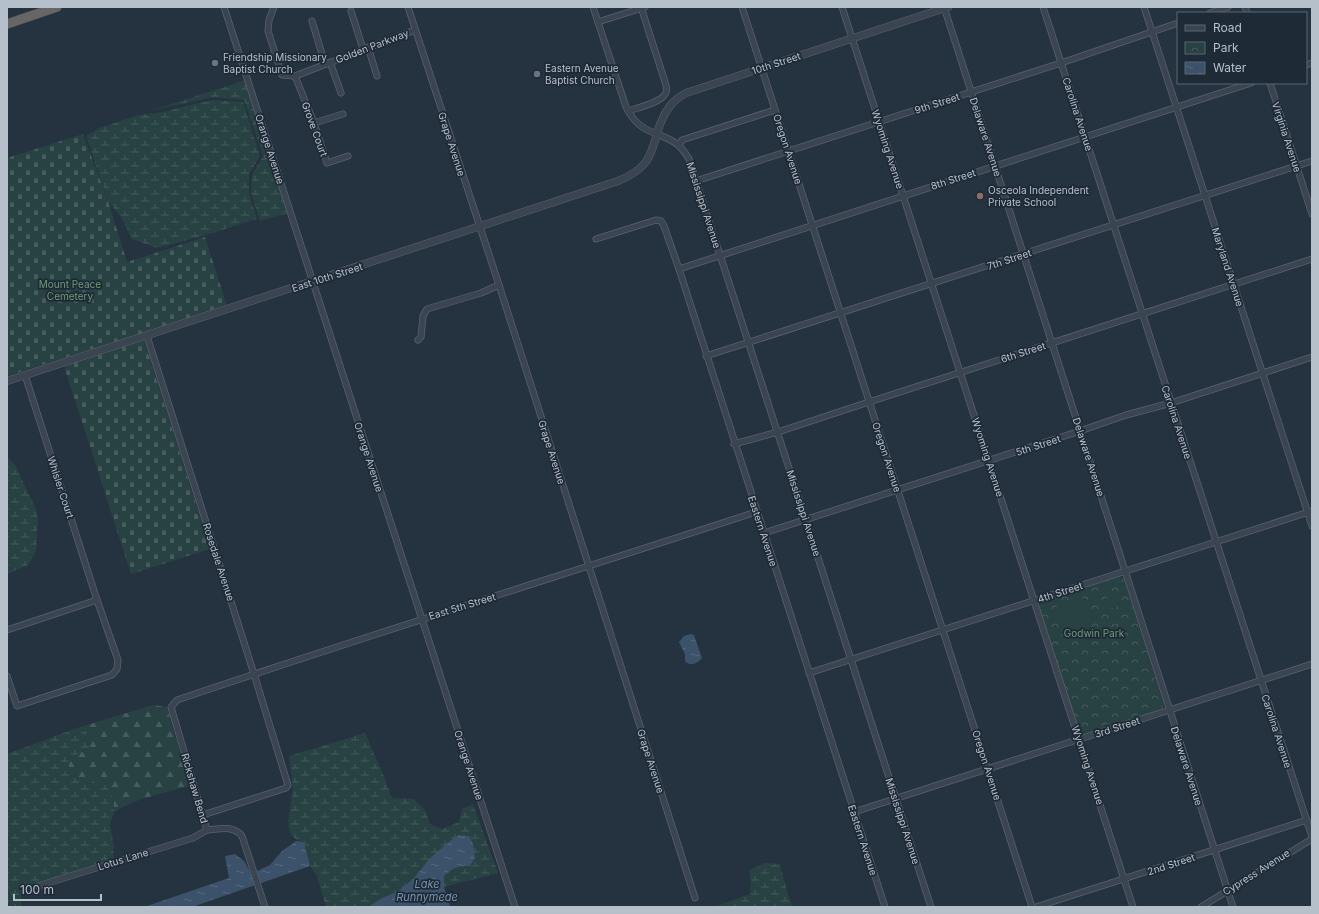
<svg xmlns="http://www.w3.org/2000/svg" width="1319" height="914" viewBox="0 0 1319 914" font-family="Inter,sans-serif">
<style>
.forest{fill:url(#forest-firs)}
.wetland{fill:url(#wetland-marsh)}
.cemetery{fill:url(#cemetery-stones)}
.park{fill:url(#park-crowns)}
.pitch{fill:#284142}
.water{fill:url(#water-ripples)}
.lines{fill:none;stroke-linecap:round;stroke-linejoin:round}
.minor-casing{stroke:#58636e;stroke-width:7}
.tertiary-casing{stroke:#58636e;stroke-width:8}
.trunk-casing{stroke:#44505b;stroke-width:10}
.minor{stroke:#3a4551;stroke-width:5.5}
.tertiary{stroke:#3a4551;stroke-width:7}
.trunk{stroke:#686664;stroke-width:9}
.worship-dot{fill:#6b7280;stroke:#1e2a36;stroke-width:1.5}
.education-dot{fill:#8d6e63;stroke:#1e2a36;stroke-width:1.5}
.labels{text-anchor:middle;stroke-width:3.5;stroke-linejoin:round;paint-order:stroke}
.street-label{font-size:10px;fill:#b6c0cb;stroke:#1e2a36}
.poi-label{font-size:10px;fill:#b6c0cb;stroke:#1e2a36;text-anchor:start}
.park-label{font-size:10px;fill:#6d9c74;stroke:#1e2a36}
.water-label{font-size:11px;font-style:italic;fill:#7693ae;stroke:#1e2a36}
</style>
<defs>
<pattern id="forest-firs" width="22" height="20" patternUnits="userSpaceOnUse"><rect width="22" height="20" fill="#284142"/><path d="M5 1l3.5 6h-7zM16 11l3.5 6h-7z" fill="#455b5c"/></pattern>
<pattern id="wetland-marsh" width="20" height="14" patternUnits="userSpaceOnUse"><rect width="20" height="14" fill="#284142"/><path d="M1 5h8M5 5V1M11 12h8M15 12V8" fill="none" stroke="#455b5c"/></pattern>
<pattern id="cemetery-stones" width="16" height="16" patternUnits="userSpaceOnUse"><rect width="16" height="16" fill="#284142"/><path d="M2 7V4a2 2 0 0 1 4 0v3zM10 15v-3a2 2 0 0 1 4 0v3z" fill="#455b5c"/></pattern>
<pattern id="park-crowns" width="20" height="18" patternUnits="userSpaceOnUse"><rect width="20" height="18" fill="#284142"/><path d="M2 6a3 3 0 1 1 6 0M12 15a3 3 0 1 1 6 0" fill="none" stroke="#455b5c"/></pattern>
<pattern id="water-ripples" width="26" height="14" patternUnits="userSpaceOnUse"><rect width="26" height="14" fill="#3b526a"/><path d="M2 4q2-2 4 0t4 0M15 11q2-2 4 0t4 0" fill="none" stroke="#55697e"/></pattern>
</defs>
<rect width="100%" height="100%" fill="#253341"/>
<path class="forest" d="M153 705 167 707 189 786C169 792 128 800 114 813L113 797 106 783H86L69 772 68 760 90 747 87 732 77 728Z"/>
<g class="wetland">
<polygon points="246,80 289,213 260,221 251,193 252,175 263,156 244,100 213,97 153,110"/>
<polygon points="213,100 243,102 260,156 249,174 249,193 257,219 203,236 157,248 132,239 121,217 108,201 86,136 100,128 138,115 163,112 185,106"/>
<polygon points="7,457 15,465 36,509 38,519 36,551 28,565 7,574"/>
<polygon points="77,728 87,732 90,747 68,760 69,772 86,783 106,783 113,797 114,813 110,824 114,846 113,859 32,885 21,893 21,907 11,907 7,903 7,754"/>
<path d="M365 733 384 776 392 798 414 799 425 810 430 824 442 829 459 822 462 809 473 804 498 873 444 887V876C453 868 457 866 470 866L475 858 423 866 414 878 396 893 384 897 370 907H326L317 876 310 866 304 842C279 838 292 809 292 791 293 779 290 767 289 756Z"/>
<polygon points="765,863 780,864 786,888 792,907 714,907 750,894 751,883 749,870"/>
</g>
<g class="cemetery">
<polygon points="83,134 108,201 127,262 205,237 227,306 7,376 7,158"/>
<polygon points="140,340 144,340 210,549 131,574 64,366"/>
</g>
<polygon class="park" points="1119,576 1123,578 1124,580 1163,702 1163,707 1161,710 1083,735 1080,734 1039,607 1042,601"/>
<g class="pitch">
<polygon points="1116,596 1119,606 1109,609 1106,599"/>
<polygon points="1084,598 1093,625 1065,634 1056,607"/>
</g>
<g class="water">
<path d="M691 634 694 635 702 658C697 664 690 667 685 661V654L679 642 684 636Z"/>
<path d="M459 835 469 836 473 844 475 858 470 866C457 866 453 868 444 876V887L450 907H368L384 897 396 893 414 878 429 859 450 841Z"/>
<polygon points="296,841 304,842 310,866 192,907 144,907 229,878 225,856 235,854 245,862 251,874 270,865 282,851"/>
</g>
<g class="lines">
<g class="minor-casing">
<g id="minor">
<polyline points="224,7 515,907"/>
<polyline points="274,7 269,20 268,31 282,75 295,76 415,30"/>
<polyline points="408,7 499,285 695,898"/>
<path d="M593 7 626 107C630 115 635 123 644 128 663 139 676 136 689 159L931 907"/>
<polyline points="742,7 1032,907"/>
<polyline points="842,7 1133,907"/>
<polyline points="944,7 1233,907"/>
<polyline points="1043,7 1312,837"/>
<polyline points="1144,7 1312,526"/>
<polyline points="1245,7 1247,13"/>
<polyline points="351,11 363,49"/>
<polyline points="1210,13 1228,7"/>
<polyline points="312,21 325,64"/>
<polyline points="598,22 645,7"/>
<polyline points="368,47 377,76"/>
<polyline points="330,62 341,93"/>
<polyline points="1306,65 1312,63"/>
<polyline points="295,76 314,123 327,163 348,156"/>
<polyline points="1270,83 1312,214"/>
<path d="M628 111C637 108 664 102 666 92 667 89 666 85 665 82L641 7"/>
<polyline points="314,123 343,114"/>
<polyline points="679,145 682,140 775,110"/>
<polyline points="696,181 1061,63 1178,23"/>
<polyline points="596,239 656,220 661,221 664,226 679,269 885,907"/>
<polyline points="679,269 1251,83"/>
<polyline points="147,336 254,674 288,785 286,788 203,815"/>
<polyline points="418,340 421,337 423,316 427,309 481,293 499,285"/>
<polyline points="706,356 1312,161"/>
<polyline points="25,375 97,600"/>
<polyline points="734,444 778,432 869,402 1312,259"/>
<polyline points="764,533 1080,431 1126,415 1171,403 1312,357"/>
<polyline points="7,630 97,600 118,660 117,669 112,675 17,706 7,676"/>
<polyline points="809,673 1312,511"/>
<polyline points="854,812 1312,664"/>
<polyline points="38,886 193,838 207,830"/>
<path d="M265 907 242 836C233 825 220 829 207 830L171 707 177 700C369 635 563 575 756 512"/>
<polyline points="1036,907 1307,820"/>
<polyline points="1201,907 1312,839"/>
</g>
</g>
<g class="tertiary-casing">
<path id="tertiary" d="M7 381 618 181C664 163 647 137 670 106 674 100 680 97 686 93L948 7"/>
</g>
<g class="trunk-casing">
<polyline id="trunk" points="7,24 57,7"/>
</g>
<use href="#minor" class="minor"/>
<use href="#tertiary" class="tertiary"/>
<use href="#trunk" class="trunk"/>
</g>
<g class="worship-dot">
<circle cx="215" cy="63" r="4"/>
<circle cx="537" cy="74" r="4"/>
</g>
<circle class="education-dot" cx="980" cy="196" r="4"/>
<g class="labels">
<g class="street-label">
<text transform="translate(372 46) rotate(-21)" y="4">Golden Parkway</text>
<text transform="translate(776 63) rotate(-18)" y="4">10th Street</text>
<text transform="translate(937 103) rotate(-18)" y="4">9th Street</text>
<text transform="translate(1078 114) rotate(72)" y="4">Carolina Avenue</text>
<text transform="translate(315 129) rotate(70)" y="4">Grove Court</text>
<text transform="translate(986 137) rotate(72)" y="4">Delaware Avenue</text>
<text transform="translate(1287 137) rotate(72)" y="4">Virginia Avenue</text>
<text transform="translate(452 144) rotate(72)" y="4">Grape Avenue</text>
<text transform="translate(270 149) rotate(72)" y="4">Orange Avenue</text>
<text transform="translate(788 149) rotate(72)" y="4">Oregon Avenue</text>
<text transform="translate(888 149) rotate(72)" y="4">Wyoming Avenue</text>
<text transform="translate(953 179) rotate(-18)" y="4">8th Street</text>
<text transform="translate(704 205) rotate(72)" y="4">Mississippi Avenue</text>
<text transform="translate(1009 259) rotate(-18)" y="4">7th Street</text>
<text transform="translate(1228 267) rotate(72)" y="4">Maryland Avenue</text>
<text transform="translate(327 277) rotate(-18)" y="4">East 10th Street</text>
<text transform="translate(1023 352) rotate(-18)" y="4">6th Street</text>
<text transform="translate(1177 422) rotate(72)" y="4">Carolina Avenue</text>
<text transform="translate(1038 445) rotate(-18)" y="4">5th Street</text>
<text transform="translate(552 452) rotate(72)" y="4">Grape Avenue</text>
<text transform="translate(369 457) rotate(72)" y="4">Orange Avenue</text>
<text transform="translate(887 457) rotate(72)" y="4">Oregon Avenue</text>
<text transform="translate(988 457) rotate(72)" y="4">Wyoming Avenue</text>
<text transform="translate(1089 457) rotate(72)" y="4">Delaware Avenue</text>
<text transform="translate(61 487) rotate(72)" y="4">Whisler Court</text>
<text transform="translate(804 513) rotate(72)" y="4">Mississippi Avenue</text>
<text transform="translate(763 531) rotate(72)" y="4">Eastern Avenue</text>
<text transform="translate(219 562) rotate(72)" y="4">Rosedale Avenue</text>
<text transform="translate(1060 592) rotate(-18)" y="4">4th Street</text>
<text transform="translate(462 606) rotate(-17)" y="4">East 5th Street</text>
<text transform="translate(1117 727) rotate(-18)" y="4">3rd Street</text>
<text transform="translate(1277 731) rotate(72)" y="4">Carolina Avenue</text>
<text transform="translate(651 761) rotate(72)" y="4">Grape Avenue</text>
<text transform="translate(469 765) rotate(72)" y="4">Orange Avenue</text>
<text transform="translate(987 765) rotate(72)" y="4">Oregon Avenue</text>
<text transform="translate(1088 765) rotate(72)" y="4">Wyoming Avenue</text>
<text transform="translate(1187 766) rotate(72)" y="4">Delaware Avenue</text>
<text transform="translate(195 788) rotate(74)" y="4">Rickshaw Bend</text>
<text transform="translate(903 821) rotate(72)" y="4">Mississippi Avenue</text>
<text transform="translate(863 840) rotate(72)" y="4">Eastern Avenue</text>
<text transform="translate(123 859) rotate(-17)" y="4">Lotus Lane</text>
<text transform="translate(1171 864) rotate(-18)" y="4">2nd Street</text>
<text transform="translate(1256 872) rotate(-32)" y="4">Cypress Avenue</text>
</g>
<g class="poi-label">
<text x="223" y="61">Friendship Missionary<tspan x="223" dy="12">Baptist Church</tspan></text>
<text x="545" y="72">Eastern Avenue<tspan x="545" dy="12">Baptist Church</tspan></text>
<text x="988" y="194">Osceola Independent<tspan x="988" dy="12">Private School</tspan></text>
</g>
<g class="park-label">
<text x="70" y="288">Mount Peace<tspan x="70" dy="12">Cemetery</tspan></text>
<text x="1094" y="637">Godwin Park</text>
</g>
<g class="water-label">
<text x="427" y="888">Lake<tspan x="427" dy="13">Runnymede</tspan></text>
</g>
</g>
<rect width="1319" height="914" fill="none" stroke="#b6c0cb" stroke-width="16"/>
<rect x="1177" y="12" width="130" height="72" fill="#1e2a36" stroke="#5b6672"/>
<rect x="1185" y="25" width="20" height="6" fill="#3a4551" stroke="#5b6672"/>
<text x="1213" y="32" font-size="12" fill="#b6c0cb">Road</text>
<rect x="1185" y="42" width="20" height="12" fill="url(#park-crowns)" stroke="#5b6672"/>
<text x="1213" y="52" font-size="12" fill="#b6c0cb">Park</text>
<rect x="1185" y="62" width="20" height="12" fill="url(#water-ripples)" stroke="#5b6672"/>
<text x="1213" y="72" font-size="12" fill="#b6c0cb">Water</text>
<path d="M14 894v6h87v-6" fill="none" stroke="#b6c0cb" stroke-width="2"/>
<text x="20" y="894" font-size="12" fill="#b6c0cb" stroke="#1e2a36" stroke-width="3" paint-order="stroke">100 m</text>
</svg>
